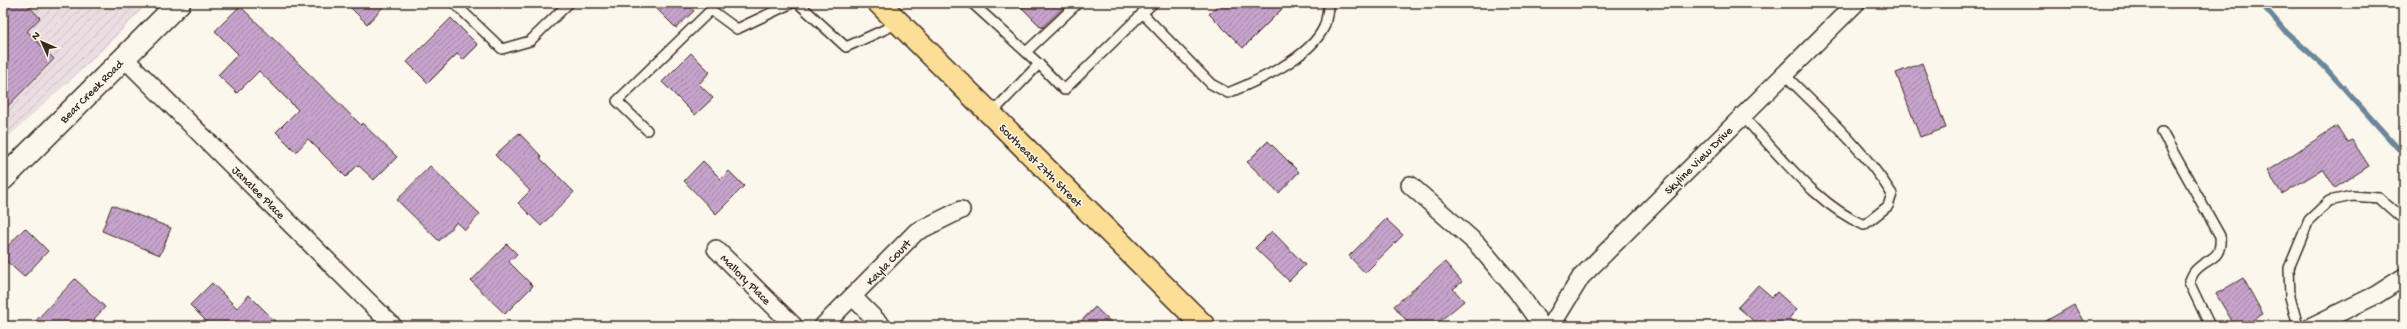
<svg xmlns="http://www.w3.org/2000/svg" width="2407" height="329" viewBox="0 0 2407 329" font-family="'Gochi Hand',sans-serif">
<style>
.industrial{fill:url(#industrial-furrows)}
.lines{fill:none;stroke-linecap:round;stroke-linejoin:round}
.stream{stroke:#6c869a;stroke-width:5.5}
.building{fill:url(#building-hatch);stroke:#3b2a1e}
.lane-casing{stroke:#3b2a1e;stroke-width:12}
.street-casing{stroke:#3b2a1e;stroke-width:20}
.secondary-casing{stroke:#3b2a1e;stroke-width:25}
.primary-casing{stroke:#3b2a1e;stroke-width:25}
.lane{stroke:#fbf7ec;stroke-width:9}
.street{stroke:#fbf7ec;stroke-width:17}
.secondary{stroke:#fbf7ec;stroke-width:22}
.primary{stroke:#fdde96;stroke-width:22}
.labels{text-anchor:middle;stroke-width:3;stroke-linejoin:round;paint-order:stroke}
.street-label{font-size:12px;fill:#3b2a1e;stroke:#fbf7ec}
</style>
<defs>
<pattern id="industrial-furrows" width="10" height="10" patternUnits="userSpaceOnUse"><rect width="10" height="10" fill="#ebdee2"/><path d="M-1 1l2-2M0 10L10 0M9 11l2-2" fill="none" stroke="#cabfc1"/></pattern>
<pattern id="building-hatch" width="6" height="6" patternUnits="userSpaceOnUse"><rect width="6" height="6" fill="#c7a3cc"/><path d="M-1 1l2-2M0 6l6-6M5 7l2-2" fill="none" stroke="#a385a5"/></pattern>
</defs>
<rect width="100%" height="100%" fill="#fbf7ec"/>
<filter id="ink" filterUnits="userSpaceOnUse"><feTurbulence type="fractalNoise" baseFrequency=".025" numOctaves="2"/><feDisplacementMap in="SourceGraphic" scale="8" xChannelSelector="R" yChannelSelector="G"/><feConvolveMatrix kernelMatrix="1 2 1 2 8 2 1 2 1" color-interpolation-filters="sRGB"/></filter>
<g filter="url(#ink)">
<polygon class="industrial" points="3,3 148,3 105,48 3,142"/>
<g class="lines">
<polyline class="stream" points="2261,3 2285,31 2323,65 2404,155"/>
</g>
<g class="building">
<polygon points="3,3 26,3 40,18 27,31 54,59 3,111"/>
<polygon points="346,3 387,3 367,24"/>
<polygon points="651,3 686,3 694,11 676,28"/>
<polygon points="1017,3 1068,3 1042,28"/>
<polygon points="1220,3 1288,3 1243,48 1209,14"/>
<polygon points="240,6 361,125 362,123 397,157 374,180 358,165 346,177 308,139 296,152 276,132 298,110 259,71 237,93 218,75 238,54 215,31"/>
<polygon points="451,18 478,45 463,60 457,54 428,83 407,62"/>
<polygon points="691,53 710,72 699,84 713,98 695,115 662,82"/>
<polygon points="1922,63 1946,128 1920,137 1896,73"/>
<polygon points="2337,126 2347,142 2352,140 2369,166 2335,188 2323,169 2282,194 2267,171"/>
<polygon points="519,133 542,157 540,158 574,192 541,226 518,203 530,191 495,155"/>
<polygon points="1268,141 1299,172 1279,193 1247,162"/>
<polygon points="703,161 721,179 729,171 744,186 716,214 684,181"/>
<polygon points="430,166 480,214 465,230 457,222 439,241 397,200"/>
<polygon points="112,205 171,228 160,255 102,231"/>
<polygon points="1386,219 1403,235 1365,273 1349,256"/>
<polygon points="25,228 48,251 24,277 3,258 3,251"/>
<polygon points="1272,231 1305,265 1289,281 1255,248"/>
<polygon points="507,244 517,254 509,262 533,286 505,314 471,281"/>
<polygon points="1445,262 1462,282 1453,289 1464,301 1434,326 1411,326 1394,306"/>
<polygon points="2243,278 2263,314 2242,326 2235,326 2216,294"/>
<polygon points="75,279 105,307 94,319 102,326 31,326"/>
<polygon points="212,283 237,308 249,295 280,326 211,326 190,305"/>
<polygon points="1758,285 1772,297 1777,292 1797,310 1789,318 1798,326 1759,326 1738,307"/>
<polygon points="2074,305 2086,326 2037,326"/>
<polygon points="1095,307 1115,326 1076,326"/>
</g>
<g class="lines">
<g class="lane-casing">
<g id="lane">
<polyline points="454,3 502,49 530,41 569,3"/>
<polyline points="798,3 846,47 899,23"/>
<polyline points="972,3 1039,64 991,114"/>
<path d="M1142 13 1211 84 1228 93C1257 81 1310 58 1324 27 1327 20 1327 11 1329 3"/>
<polyline points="1026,52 1078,3"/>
<polyline points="1039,64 1064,90 1153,3"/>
<path d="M1742 116C1779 153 1815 204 1864 225L1888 206 1892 194C1863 148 1822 112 1784 74"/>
<polyline points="647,130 617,101 711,10 737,29 792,3"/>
<path d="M2162 132 2220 236C2222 262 2208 256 2195 271 2192 274 2191 279 2189 282L2210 326"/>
<polyline points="2298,326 2290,297 2289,268 2309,220 2329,201 2352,196 2379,198 2404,220"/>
</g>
</g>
<g class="street-casing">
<g id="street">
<polyline points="124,58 393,326"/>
<polyline points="1410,185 1477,244 1517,291 1542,326"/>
<polyline points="716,249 794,326"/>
<polyline points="853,297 882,326"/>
<polyline points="823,326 916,232 961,210"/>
<polyline points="1551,326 1581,277 1856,3"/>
<polyline points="2312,326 2376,295 2404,277"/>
</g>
</g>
<g class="secondary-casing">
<polyline id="secondary" points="3,179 179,3"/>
</g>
<g class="primary-casing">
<polyline id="primary" points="879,3 1204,326"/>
</g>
<use href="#lane" class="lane"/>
<use href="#street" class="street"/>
<use href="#secondary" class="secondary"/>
<use href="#primary" class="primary"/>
</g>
</g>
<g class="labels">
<g class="street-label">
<text transform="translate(91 91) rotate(-45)" y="4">Bear Creek Road</text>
<text transform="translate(1698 160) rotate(-45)" y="4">Skyline View Drive</text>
<text transform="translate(1041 165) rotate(45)" y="4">Southeast 27th Street</text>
<text transform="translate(259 192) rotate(45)" y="4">Janalee Place</text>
<text transform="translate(888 262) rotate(-46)" y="4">Kayla Court</text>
<text transform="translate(746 279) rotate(45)" y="4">Mallory Place</text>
</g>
</g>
<rect width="2407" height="329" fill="none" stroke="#fbf7ec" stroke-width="16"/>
<rect x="8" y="8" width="2391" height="313" fill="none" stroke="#3b2a1e" stroke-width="1.5" filter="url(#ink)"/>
<g transform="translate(42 42) rotate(315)" stroke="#fbf7ec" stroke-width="3" paint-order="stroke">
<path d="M0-3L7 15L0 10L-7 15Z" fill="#3b2a1e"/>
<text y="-6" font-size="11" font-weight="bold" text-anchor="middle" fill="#3b2a1e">N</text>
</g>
</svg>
